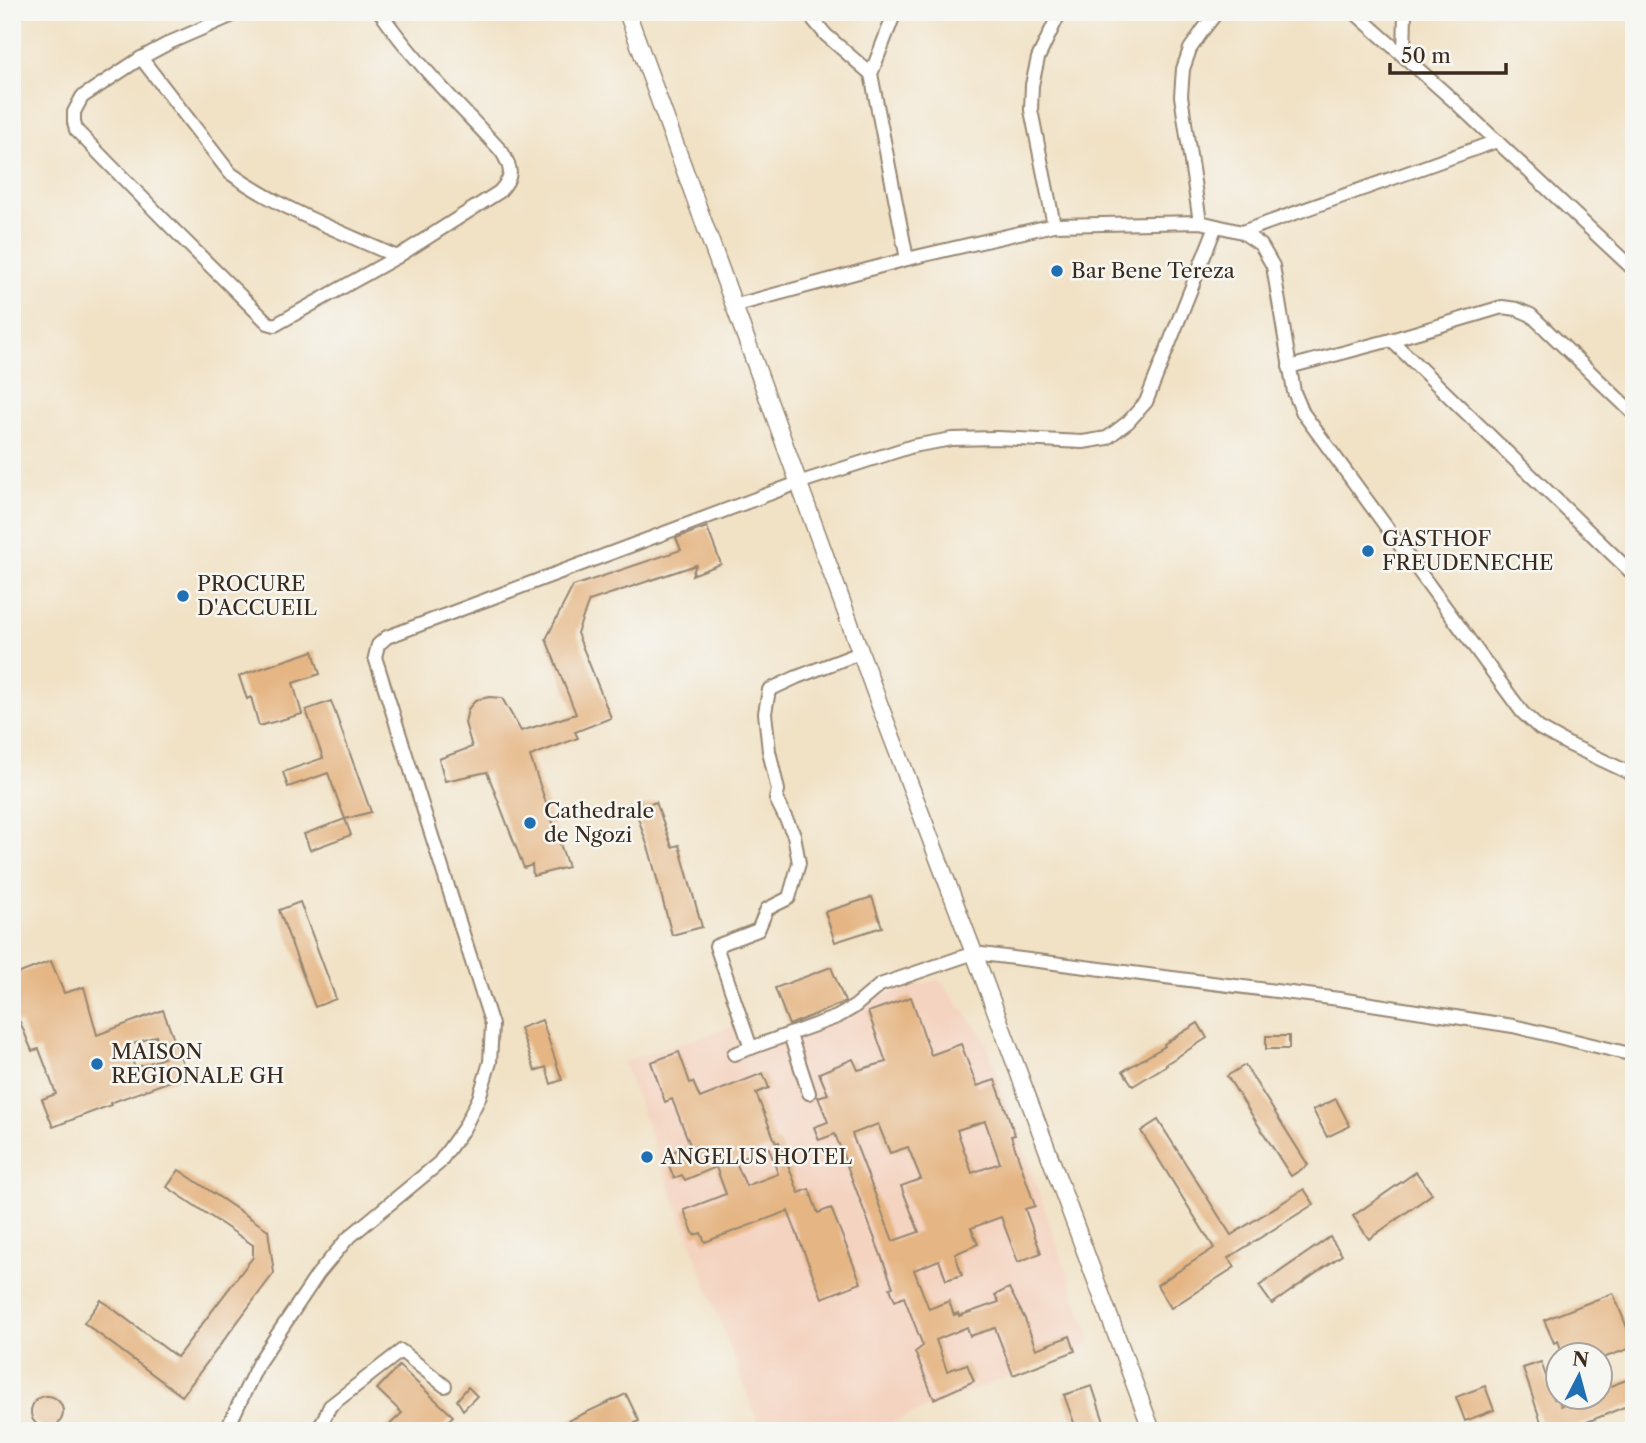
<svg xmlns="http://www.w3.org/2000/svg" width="1646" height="1443" viewBox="0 0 1646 1443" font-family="'Libre Caslon Text',serif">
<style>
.built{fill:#f4d3c0}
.building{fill:#e5b583;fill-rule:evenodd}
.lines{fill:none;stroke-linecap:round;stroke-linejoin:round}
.minor-casing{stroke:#968672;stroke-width:16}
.tertiary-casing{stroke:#968672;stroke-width:19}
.minor{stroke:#fff;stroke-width:12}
.tertiary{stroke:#fff;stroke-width:16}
.poi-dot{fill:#1f6fb2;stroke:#f6f6f2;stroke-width:2.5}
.labels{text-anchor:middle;stroke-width:5;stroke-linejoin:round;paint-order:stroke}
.poi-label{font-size:21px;fill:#3b2a1e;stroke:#f6f6f2;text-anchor:start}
</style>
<rect width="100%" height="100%" fill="#f6f6f2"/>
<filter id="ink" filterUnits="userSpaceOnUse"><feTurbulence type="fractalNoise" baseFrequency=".0143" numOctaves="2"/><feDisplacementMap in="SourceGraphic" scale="14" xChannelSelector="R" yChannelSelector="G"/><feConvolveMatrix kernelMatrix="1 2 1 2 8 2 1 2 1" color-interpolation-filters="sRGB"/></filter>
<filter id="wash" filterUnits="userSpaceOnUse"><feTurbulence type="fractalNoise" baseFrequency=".00686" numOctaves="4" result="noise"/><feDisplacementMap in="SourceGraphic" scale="28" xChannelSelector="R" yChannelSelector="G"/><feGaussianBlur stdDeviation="1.57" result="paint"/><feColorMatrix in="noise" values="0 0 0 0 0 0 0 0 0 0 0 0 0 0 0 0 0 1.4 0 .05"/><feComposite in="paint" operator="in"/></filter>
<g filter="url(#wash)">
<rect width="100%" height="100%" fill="#f1e2c6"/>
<polygon class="built" points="939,979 984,1037 1092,1344 911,1414 876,1431 761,1431 623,1062 743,1023 752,1048 799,1037 874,997"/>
<g id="blocks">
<g class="building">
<polygon points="707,527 721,564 692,575 696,565 589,601 577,633 611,718 575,732 578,738 530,756 568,867 533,876 532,865 524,868 487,772 445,781 439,759 472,747 465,723 468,709 476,700 489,697 502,698 521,731 576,714 546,639 573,586 681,550 676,538"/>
<polygon points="313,651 320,674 293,683 302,714 259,726 251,697 247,699 239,676"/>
<polygon points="331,701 371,812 345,819 328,773 288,787 283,772 323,758 306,710"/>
<polygon points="656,802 672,847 679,845 702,927 672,935 650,853 635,809"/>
<polygon points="345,819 351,835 310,850 304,834"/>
<polygon points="872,897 882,927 835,942 825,912"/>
<polygon points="300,902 336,999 315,1007 279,910"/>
<path d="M51 961 64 993 84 987 97 1035 163 1010 187 1075 110 1103 111 1105 53 1127 42 1099 56 1094 39 1049 32 1051 20 1022 16 1024 12 1014V976ZM156 1036 164 1058 135 1068 127 1046Z"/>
<polygon points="831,967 845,1002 789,1025 775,988"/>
<path d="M911 997 931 1055 961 1044 977 1086 995 1080 1015 1135 1011 1136 1035 1206 1025 1209 1041 1253 1018 1262 1001 1217 971 1228 978 1244 955 1254 962 1275 946 1280 939 1260 914 1270 929 1309 949 1301 954 1315 958 1313 959 1316 999 1302 995 1295 1009 1288 1025 1319 1036 1349 1070 1336 1075 1351 1013 1375 995 1328 970 1336 967 1327 936 1340 947 1371 967 1364 974 1381 934 1399 915 1352 923 1346 904 1297 895 1301 890 1288 893 1287 835 1134 819 1140 814 1127 828 1122 818 1097 828 1094 819 1073 853 1059 858 1070 886 1062 868 1012ZM985 1121 1000 1163 972 1173 957 1130ZM878 1124 890 1153 908 1147 921 1179 901 1186 919 1232 893 1241 852 1134Z"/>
<polygon points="542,1020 562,1080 551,1084 546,1067 535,1071 520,1028"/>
<polygon points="1198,1023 1207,1038 1166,1064 1167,1065 1133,1086 1123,1071 1165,1046 1164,1044"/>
<rect x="1266" y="1036" width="23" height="13"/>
<path d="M679 1052 690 1083 693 1082 700 1098 763 1073 769 1088 756 1093 776 1143 779 1142 799 1193 809 1189 818 1213 831 1208 861 1283 822 1298 788 1211 705 1242 701 1233 694 1235 684 1210 726 1194 716 1167 685 1180 682 1175 674 1178 665 1155 690 1145 672 1099 665 1102 651 1062ZM769 1148 778 1174 746 1186 735 1160Z"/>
<polygon points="1245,1065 1308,1165 1291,1176 1227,1076"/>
<polygon points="1336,1099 1350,1126 1327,1137 1313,1110"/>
<polygon points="1158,1120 1231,1235 1304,1189 1314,1204 1228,1258 1235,1267 1171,1308 1157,1285 1214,1248 1141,1131"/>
<polygon points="179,1170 268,1230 274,1273 182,1396 84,1323 101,1300 177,1357 253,1257 253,1245 167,1187"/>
<polygon points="1416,1172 1432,1194 1369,1239 1353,1216"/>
<polygon points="1330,1237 1342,1255 1272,1304 1259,1286"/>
<polygon points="1613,1293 1628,1330 1634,1328 1634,1347 1600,1359 1600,1355 1563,1355 1558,1341 1554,1343 1544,1320"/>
<polygon points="1541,1362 1554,1399 1558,1398 1561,1406 1582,1397 1600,1397 1600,1390 1634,1377 1634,1403 1565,1431 1544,1431 1523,1368"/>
<polygon points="399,1366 453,1416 438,1431 383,1431 402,1413 377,1389"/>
<polygon points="1092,1386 1107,1431 1077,1431 1064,1395"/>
<polygon points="1485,1386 1494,1410 1465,1421 1456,1397"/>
<polygon points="468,1387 477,1396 463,1410 457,1400"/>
<polygon points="626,1394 639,1421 617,1431 546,1431"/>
<circle cx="47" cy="1412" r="16"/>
</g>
</g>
</g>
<g filter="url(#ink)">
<use href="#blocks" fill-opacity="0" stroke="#968672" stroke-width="2"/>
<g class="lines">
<g class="minor-casing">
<g id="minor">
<path d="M240 12 171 42 141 58 82 97 74 112V122L76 130 172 228 268 323 275 325 397 257 499 192C513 177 513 170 502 152 461 107 415 63 380 12"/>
<polyline points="807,12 826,35 871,74"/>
<polyline points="895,12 871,74 907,259"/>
<polyline points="1354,12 1454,101 1634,270"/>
<polyline points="1404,55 1405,12"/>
<path d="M141 58 230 173C280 209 340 231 397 257"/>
<polyline points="1200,222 1181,96 1183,69 1190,49 1203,30 1217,12"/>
<polyline points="1054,225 1031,110 1032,85 1038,58 1060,12"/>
<polyline points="1242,232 1497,141"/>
<polyline points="733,306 907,259 1054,225 1200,222 1242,232 1261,245 1273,266 1294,392 1303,413 1522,712 1539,728 1566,743 1634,775"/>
<polyline points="1391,340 1634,575"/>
<polyline points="1289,367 1391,340 1502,307 1517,309 1531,315 1634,414"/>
<polyline points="790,1035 809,1093"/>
<polyline points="751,1048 716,946 758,930 767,909 789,898 799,863 794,835 776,799 778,790 769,751 765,713 769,690 797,677 860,653"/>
<polyline points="734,1054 837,1017 854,1007 880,985 974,953 1339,999 1513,1026 1634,1055"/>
<polyline points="12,1427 16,1431"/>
<polyline points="226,1431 259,1362 318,1274 347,1239 439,1163 464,1128 479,1098 490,1062 492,1025 375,657 378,645 387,637 798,483 913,446 952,439 997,438 1083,442 1107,438 1128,422 1146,402 1216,226"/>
<polyline points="318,1431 330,1406 401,1351 445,1386"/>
</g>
</g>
<g class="tertiary-casing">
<polyline id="tertiary" points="627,12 880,706 974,953 1152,1431"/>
</g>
<use href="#minor" class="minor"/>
<use href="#tertiary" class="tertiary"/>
</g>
</g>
<g class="poi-dot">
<circle cx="1057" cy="271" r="7"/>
<circle cx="1368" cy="551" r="7"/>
<circle cx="183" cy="596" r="7"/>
<circle cx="530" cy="823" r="7"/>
<circle cx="97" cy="1064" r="7"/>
<circle cx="647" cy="1157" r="7"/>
</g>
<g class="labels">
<g class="poi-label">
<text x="1071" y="278">Bar Bene Tereza</text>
<text x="1382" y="546">GASTHOF<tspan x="1382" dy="24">FREUDENECHE</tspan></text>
<text x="197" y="591">PROCURE<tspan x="197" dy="24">D'ACCUEIL</tspan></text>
<text x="544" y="818">Cathedrale<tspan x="544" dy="24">de Ngozi</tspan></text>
<text x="111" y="1059">MAISON<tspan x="111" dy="24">REGIONALE GH</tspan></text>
<text x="661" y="1164">ANGELUS HOTEL</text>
</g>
</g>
<rect width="1646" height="1443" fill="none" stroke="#f6f6f2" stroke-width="42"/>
<g transform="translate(1579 1376) rotate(6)"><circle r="33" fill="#f6f6f2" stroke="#aba49d" stroke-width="2"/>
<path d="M0-5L12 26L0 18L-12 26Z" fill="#1f6fb2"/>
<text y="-10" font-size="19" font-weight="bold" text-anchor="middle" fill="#3b2a1e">N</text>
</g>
<path d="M1390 63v10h116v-10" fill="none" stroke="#3b2a1e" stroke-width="3.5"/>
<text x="1401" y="63" font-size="21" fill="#3b2a1e" stroke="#f6f6f2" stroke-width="5" paint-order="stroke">50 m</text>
</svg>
